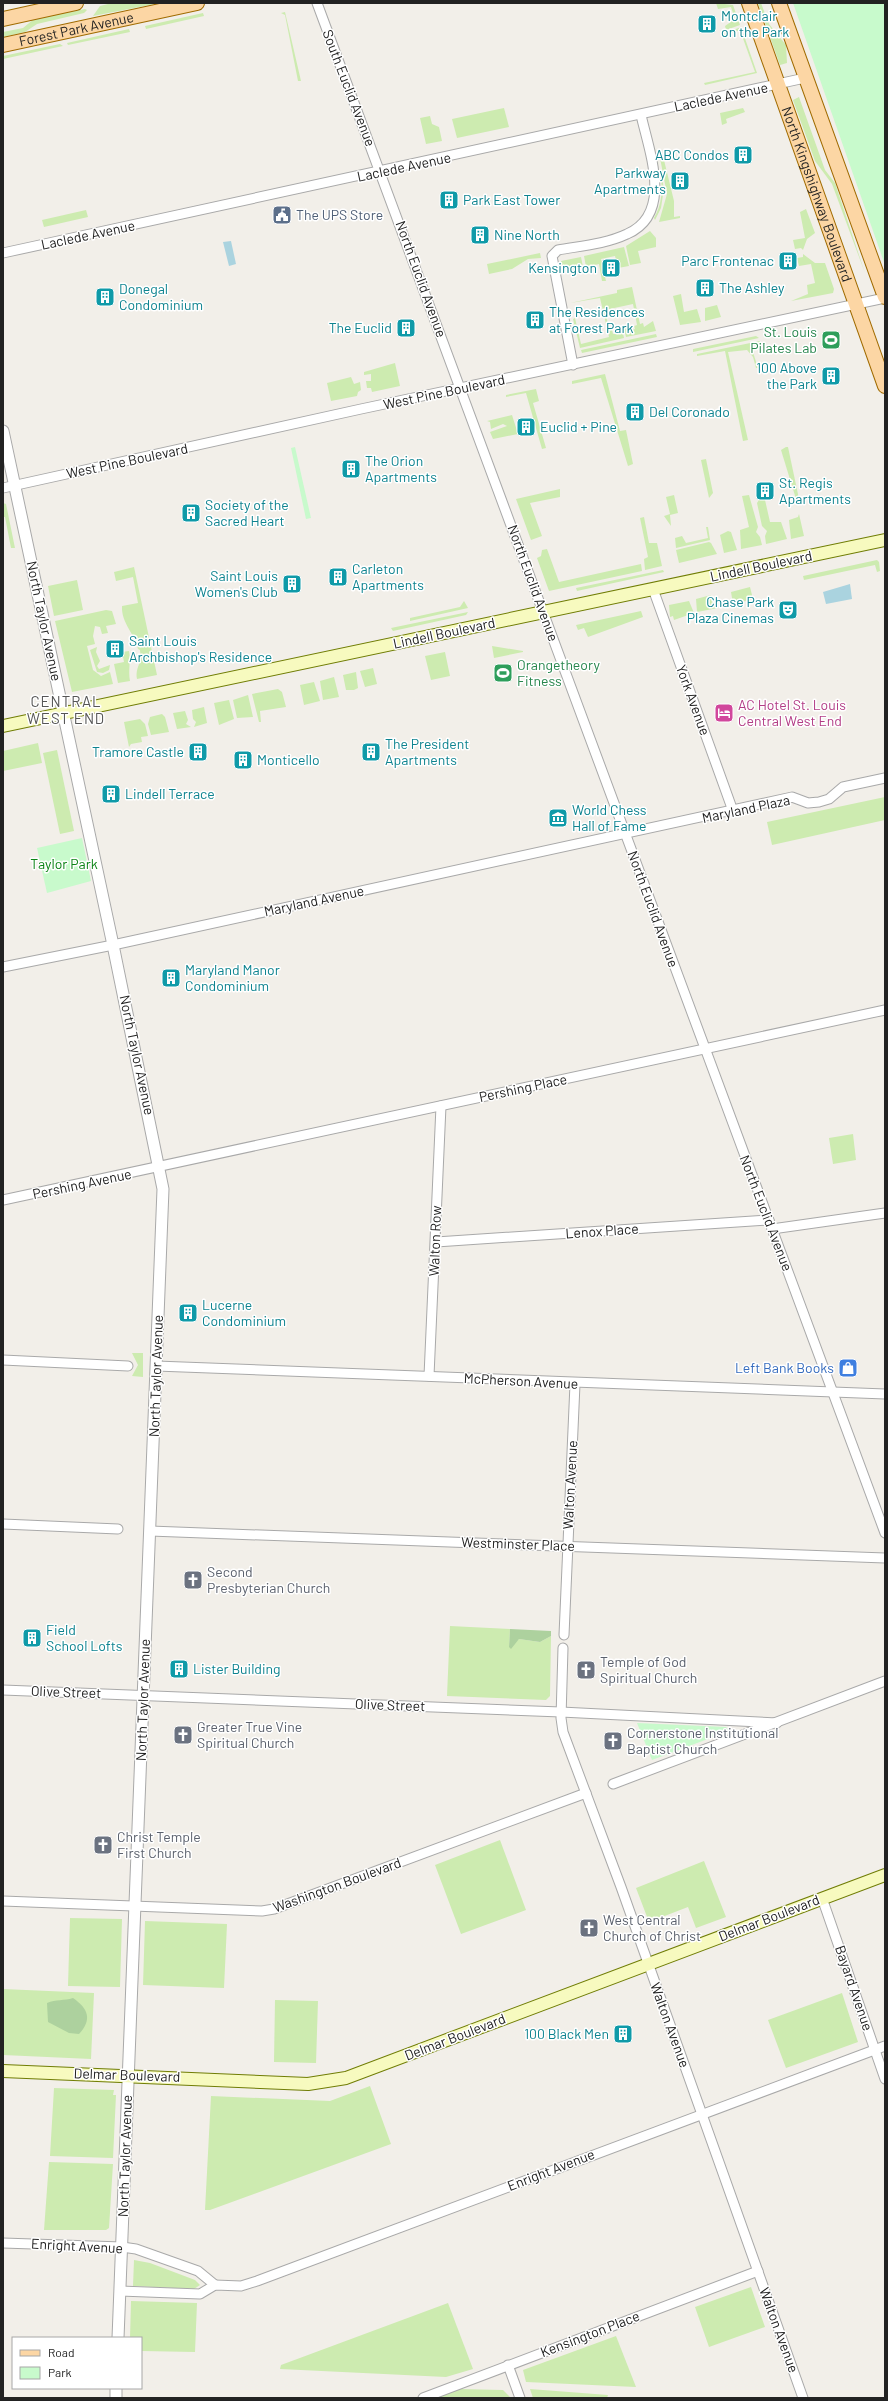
<svg xmlns="http://www.w3.org/2000/svg" width="888" height="2401" viewBox="0 0 888 2401" font-family="Barlow,sans-serif">
<style>
.grass{fill:#cdebb0}
.forest{fill:#add19e}
.park{fill:#c8facc}
.water{fill:#aad3df}
.lines{fill:none;stroke-linecap:round;stroke-linejoin:round}
.minor-casing{stroke:#a9a9a9;stroke-width:11}
.tertiary-casing{stroke:#a9a9a9;stroke-width:13}
.secondary-casing{stroke:#707d05;stroke-width:14}
.primary-casing{stroke:#a06b00;stroke-width:16}
.minor{stroke:#fff;stroke-width:9}
.tertiary{stroke:#fff;stroke-width:11}
.secondary{stroke:#f7fabf;stroke-width:12}
.primary{stroke:#fcd6a4;stroke-width:14}
.labels{text-anchor:middle;stroke-width:3;stroke-linejoin:round;paint-order:stroke}
.culture-label{font-size:14px;fill:#0d838f;stroke:#fff;text-anchor:start}
.street-label{font-size:14px;fill:#222;stroke:#fff}
.service-label{font-size:14px;fill:#4e5e75;stroke:#fff;text-anchor:start}
.leisure-label{font-size:14px;fill:#27864d;stroke:#fff;text-anchor:end}
.hotel-label{font-size:14px;fill:#b23c85;stroke:#fff;text-anchor:start}
.park-label{font-size:14px;fill:#0c8416;stroke:#fff}
.shop-label{font-size:14px;fill:#366cbe;stroke:#fff;text-anchor:end}
.worship-label{font-size:14px;fill:#5b616d;stroke:#fff;text-anchor:start}
.neighbourhood-label{font-size:15px;letter-spacing:1px;fill:#555;stroke:#fff}
</style>
<rect width="100%" height="100%" fill="#f2efe9"/>
<g class="grass">
<polygon points="112,3 160,3 93,16 100,6"/>
<polygon points="716,3 733,5 740,25 726,30 725,26 735,19 731,7 718,9"/>
<polygon points="758,3 761,3 769,24 786,45 787,63 780,65"/>
<polygon points="85,9 87,10 84,13 37,24 25,32 3,37 3,32 23,28 34,19"/>
<polygon points="285,12 301,81 298,81 285,15 281,13"/>
<polygon points="203,13 204,16 146,29 145,26"/>
<polygon points="741,27 757,73 705,85 704,83 755,72 740,30 724,36 723,34"/>
<polygon points="129,29 130,32 68,45 67,43"/>
<polygon points="60,44 63,46 3,59 3,56"/>
<polygon points="799,97 825,170 835,183 865,273 832,184 815,161 793,100"/>
<polygon points="504,108 509,127 457,138 452,119"/>
<polygon points="743,108 745,112 726,119 727,123 722,125 720,113"/>
<polygon points="430,116 432,124 439,127 442,141 426,144 420,118"/>
<path d="M651 132 664 188 661 208 655 220 654 218C670 192 657 160 651 132Z"/>
<polygon points="663,156 674,201 674,217 680,216 680,218 659,222 667,194 660,158"/>
<polygon points="806,209 815,233 807,239 803,250 801,248 795,249 793,240 805,238 800,212"/>
<polygon points="86,210 88,217 44,227 42,220"/>
<polygon points="650,231 656,238 656,247 638,251 641,263 630,265 626,246"/>
<polygon points="624,247 629,266 618,268 615,256 601,259 606,281 602,281 599,264 586,267 584,256"/>
<polygon points="540,253 541,258 528,259 512,269 489,274 487,264"/>
<polygon points="803,254 815,263 825,263 834,289 833,293 791,301 808,294 807,285 815,283 811,264 799,266 797,258 803,257"/>
<polygon points="581,257 583,267 571,270 571,266 562,267 561,261"/>
<polygon points="632,287 640,324 643,323 644,327 653,321 656,331 626,337 624,328 628,327 628,331 635,329 634,326 637,325 633,304 605,310 609,330 612,330 613,334 619,333 619,329 622,328 624,338 580,348 573,319 575,318 581,344 609,337 600,298 570,303 617,293 617,290"/>
<polygon points="681,294 684,312 697,309 701,322 680,325 673,296"/>
<polygon points="717,305 721,317 705,321 705,308"/>
<polygon points="656,334 657,337 582,353 581,350"/>
<polygon points="756,336 759,338 693,352 693,349"/>
<polygon points="760,341 760,343 751,346 758,368 756,368 753,357 747,350 728,352 748,440 743,441 725,351 697,356 697,354"/>
<polygon points="395,363 400,386 372,392 371,388 367,388 366,381 371,381 371,374 364,375 364,372"/>
<polygon points="605,374 620,431 626,430 633,464 628,466 601,378 572,384 572,381"/>
<polygon points="351,377 354,384 360,382 361,390 358,392 357,396 331,401 327,383"/>
<polygon points="536,389 539,401 533,403 546,448 542,449 526,393 506,397 506,395"/>
<polygon points="512,415 518,434 493,439 490,432 507,426 503,424 491,429 490,422 487,421"/>
<polygon points="786,447 788,447 799,499 796,499 781,450"/>
<polygon points="706,459 713,493 709,498 701,460"/>
<polygon points="560,489 560,497 530,503 542,536 531,540 516,499"/>
<polygon points="763,491 770,522 781,522 787,539 766,544 765,536 767,531 762,526 757,503 759,500 757,493"/>
<polygon points="674,495 678,513 670,515 671,526 664,516 670,514 666,497"/>
<polygon points="749,495 758,527 756,532 760,537 762,545 741,549 740,530 749,527 742,496"/>
<polygon points="3,503 6,504 15,548 11,548 5,517 3,517"/>
<polygon points="799,514 804,536 791,539 789,520 798,517"/>
<polygon points="644,517 649,543 657,543 662,566 645,570 644,559 648,557 640,518"/>
<polygon points="706,527 708,527 710,540 676,548 675,538 682,536 686,543 708,538"/>
<polygon points="728,531 731,532 737,550 724,553 720,535"/>
<polygon points="709,542 711,543 717,554 679,563 676,550"/>
<polygon points="547,549 559,582 641,564 642,571 549,591 537,558 541,556 542,550"/>
<polygon points="877,560 879,562 880,571 877,572 875,565 804,580 803,576"/>
<path d="M134 567 157 675 137 679C135 667 142 665 140 650L138 649C135 634 121 623 122 606L138 603 133 577 116 581 114 572Z"/>
<polygon points="663,570 664,572 577,591 576,588"/>
<polygon points="77,580 83,610 54,616 48,586"/>
<polygon points="750,587 753,599 733,604 731,592"/>
<polygon points="711,595 713,603 716,603 718,608 697,612 696,599"/>
<polygon points="464,601 468,608 410,621 410,618 460,607"/>
<polygon points="689,601 694,613 674,620 673,616 670,617 669,605"/>
<polygon points="106,610 112,611 116,624 106,626 108,633 102,634 100,627 95,626 93,636 95,644 87,646 93,670 101,676 110,672 113,684 72,692 55,621"/>
<polygon points="641,611 643,617 588,637 584,628 578,630 576,625"/>
<polygon points="468,612 466,615 393,631 391,628"/>
<polygon points="492,646 523,651 523,652 494,658"/>
<polygon points="97,647 96,652 100,661 97,666 99,669 110,665 109,670 103,673 97,672 90,650"/>
<path d="M129 651C131 661 128 670 130 681L118 683 114 664 124 662 122 652Z"/>
<polygon points="445,652 450,676 431,680 425,656"/>
<polygon points="373,668 377,684 365,687 360,671"/>
<polygon points="356,672 358,688 354,690 346,690 343,675"/>
<polygon points="334,677 339,697 323,700 320,681"/>
<polygon points="314,682 320,701 304,705 300,685"/>
<polygon points="278,689 282,692 286,707 260,711 261,722 259,722 252,694"/>
<polygon points="248,695 253,717 237,718 233,700"/>
<polygon points="229,700 234,719 219,725 214,703"/>
<polygon points="204,707 207,723 194,727 196,722 193,719 192,710"/>
<polygon points="185,711 188,720 186,724 191,727 177,729 173,713"/>
<polygon points="162,714 165,717 169,732 151,735 148,724 150,717"/>
<polygon points="140,719 145,724 148,736 141,737 142,742 131,744 129,747 124,722"/>
<polygon points="38,743 42,763 3,771 3,751"/>
<polygon points="57,750 74,831 60,834 43,753"/>
<polygon points="885,797 885,820 772,845 767,822"/>
<polygon points="853,1134 856,1160 833,1164 829,1138"/>
<polygon points="132,1353 143,1353 143,1377 132,1376 138,1365"/>
<polygon points="450,1626 510,1629 509,1647 519,1639 540,1642 551,1636 550,1696 546,1700 447,1696"/>
<polygon points="500,1840 526,1910 461,1934 435,1865"/>
<polygon points="704,1861 726,1917 696,1928 688,1907 649,1922 636,1888"/>
<polygon points="70,1918 122,1919 120,1987 68,1986"/>
<polygon points="145,1921 227,1924 224,1988 143,1985"/>
<polygon points="3,1989 94,1993 91,2059 3,2055"/>
<polygon points="842,1993 858,2042 786,2068 768,2020"/>
<polygon points="275,2000 318,2001 316,2063 274,2062"/>
<polygon points="370,2086 391,2144 210,2210 205,2210 211,2096 330,2101"/>
<polygon points="54,2088 114,2090 113,2095 116,2095 113,2158 50,2156"/>
<polygon points="49,2162 113,2164 109,2228 106,2230 44,2230"/>
<polygon points="134,2260 150,2263 195,2280 200,2285 194,2289 133,2286"/>
<polygon points="751,2287 765,2327 709,2347 695,2307"/>
<polygon points="131,2301 197,2303 195,2352 141,2351 141,2338 130,2338"/>
<polygon points="448,2303 473,2369 446,2377 280,2369 281,2365"/>
<polygon points="616,2336 636,2387 526,2382 523,2370"/>
<polygon points="459,2389 503,2390 511,2398 435,2398"/>
<polygon points="530,2389 608,2395 607,2398 533,2398"/>
</g>
<g class="forest">
<polygon points="510,1629 551,1631 551,1636 540,1642 519,1639 511,1649 509,1647"/>
<path d="M73 1998C89 2009 92 2020 79 2034L69 2033 48 2022 47 2003C56 1999 64 2001 73 1998Z"/>
</g>
<g class="park">
<polygon points="793,3 885,3 885,265"/>
<polygon points="295,447 311,518 306,519 291,448"/>
<polygon points="82,838 91,881 47,893 37,848"/>
<polygon points="637,1723 726,1727 729,1731 652,1760"/>
</g>
<g class="water">
<polygon points="231,241 236,264 229,266 223,242"/>
<polygon points="850,584 852,599 826,604 823,592"/>
</g>
<g class="lines">
<g class="minor-casing">
<g id="minor">
<polyline points="317,3 885,1533"/>
<polyline points="3,253 805,78"/>
<path d="M573 365 552 256 558 250C580 246 606 244 627 234 674 214 649 151 641 115"/>
<polyline points="3,488 361,409 885,298"/>
<polyline points="653,589 733,811"/>
<polyline points="3,967 113,945 792,797 808,803 819,802 829,799 843,787 885,778"/>
<polyline points="3,1200 885,1010"/>
<polyline points="772,1229 885,1213"/>
<polyline points="436,1242 769,1220"/>
<polyline points="3,1360 128,1366"/>
<polyline points="156,1366 885,1394"/>
<polyline points="429,1376 441,1106"/>
<polyline points="3,1524 118,1529"/>
<polyline points="150,1531 885,1558"/>
<polyline points="564,1635 575,1384"/>
<polyline points="563,1648 561,1718 563,1732 621,1887 803,2398"/>
<polyline points="3,1690 561,1712 777,1723"/>
<polyline points="613,1784 885,1681"/>
<polyline points="822,1898 885,2079"/>
<polyline points="3,1901 262,1911 274,1909 586,1793"/>
<polyline points="3,2243 122,2247 136,2249 198,2271 215,2285"/>
<polyline points="120,2291 200,2294 215,2285 241,2286 257,2281 885,2046"/>
<polyline points="508,2365 520,2398"/>
<polyline points="423,2398 758,2271"/>
</g>
</g>
<g class="tertiary-casing">
<g id="tertiary">
<polyline points="3,431 113,945 163,1189 118,2338"/>
<polyline points="116,2398 116,2388"/>
</g>
</g>
<g class="secondary-casing">
<g id="secondary">
<polyline points="3,726 885,540"/>
<polyline points="3,2071 308,2084 346,2078 885,1875"/>
</g>
</g>
<g class="primary-casing">
<g id="primary">
<path id="s1" d="M749 3 885 386"/>
<polyline points="779,3 885,297"/>
<polyline points="3,19 76,3"/>
<path id="s2" d="M3 45 197 3"/>
</g>
</g>
<use href="#minor" class="minor"/>
<use href="#tertiary" class="tertiary"/>
<use href="#secondary" class="secondary"/>
<use href="#primary" class="primary"/>
</g>
<defs>
<g id="building-square" transform="scale(1)"><rect x="-9" y="-9" width="18" height="18" rx="4" fill="#0f9aa8" stroke="#fff"/><path d="M-4-6H4V6H1V3H-1V6H-4ZM-2.5-4.3h1.7v1.8h-1.7ZM.8-4.3h1.7v1.8H.8ZM-2.5-1h1.7V.8h-1.7ZM.8-1h1.7V.8H.8Z" fill="#fff"/></g>
<g id="civic-square" transform="scale(1)"><rect x="-9" y="-9" width="18" height="18" rx="4" fill="#5c6f8a" stroke="#fff"/><path d="M-.6-6.5H3V-4.5H.6V-3L4-1V1h2V6H-6V1h2V-1L-.6-3ZM-1.2 2.5V6h2.4V2.5Z" fill="#fff"/></g>
<g id="stadium-square" transform="scale(1)"><rect x="-9" y="-9" width="18" height="18" rx="4" fill="#2e9e5b" stroke="#fff"/><path d="M0-5a6.5 5 0 1 0 0 10a6.5 5 0 1 0 0-10ZM-3.5-1.8h7v3.6h-7Z" fill="#fff"/></g>
<g id="theatre-square" transform="scale(1)"><rect x="-9" y="-9" width="18" height="18" rx="4" fill="#0f9aa8" stroke="#fff"/><path d="M-5-5.5Q0-4 5-5.5V0Q5 5 0 6Q-5 5-5 0ZM-3.3-2.5H-1v1.5H-3.3ZM1-2.5H3.3v1.5H1ZM-2.8 1Q0 5.5 2.8 1Z" fill="#fff"/></g>
<g id="hotel-square" transform="scale(1)"><rect x="-9" y="-9" width="18" height="18" rx="4" fill="#d1479c" stroke="#fff"/><path d="M-6-4.5h1.5V1H6V5H4.5V3h-9V5H-6ZM-4 0a1.8 1.8 0 1 1 3.6 0ZM.5 0V-2.5h3Q6-2.5 6 0Z" fill="#fff"/></g>
<g id="museum-square" transform="scale(1)"><rect x="-9" y="-9" width="18" height="18" rx="4" fill="#0f9aa8" stroke="#fff"/><path d="M0-6L6-3V-2H-6V-3ZM-5-1h2V3h-2ZM-1-1h2V3h-2ZM3-1h2V3H3ZM-6 4H6V6H-6Z" fill="#fff"/></g>
<g id="shop-square" transform="scale(1)"><rect x="-9" y="-9" width="18" height="18" rx="4" fill="#3f7fe0" stroke="#fff"/><path d="M-5-2.5h2.3a2.7 3.5 0 0 1 5.4 0H5L5.5 6h-11ZM-1.5-2.5h3a1.5 2.3 0 0 0-3 0Z" fill="#fff"/></g>
<g id="church-square" transform="scale(1)"><rect x="-9" y="-9" width="18" height="18" rx="4" fill="#6b7280" stroke="#fff"/><path d="M-1.2-6h2.4v3.5h3.3v2.4h-3.3V6h-2.4V-.1h-3.3v-2.4h3.3Z" fill="#fff"/></g>
</defs>
<g fill-rule="evenodd">
<use href="#building-square" x="707" y="24"/>
<use href="#building-square" x="743" y="155"/>
<use href="#building-square" x="680" y="181"/>
<use href="#building-square" x="449" y="200"/>
<use href="#civic-square" x="282" y="215"/>
<use href="#building-square" x="480" y="235"/>
<use href="#building-square" x="788" y="261"/>
<use href="#building-square" x="611" y="268"/>
<use href="#building-square" x="705" y="288"/>
<use href="#building-square" x="105" y="297"/>
<use href="#building-square" x="535" y="320"/>
<use href="#building-square" x="406" y="328"/>
<use href="#stadium-square" x="831" y="340"/>
<use href="#building-square" x="831" y="376"/>
<use href="#building-square" x="635" y="412"/>
<use href="#building-square" x="526" y="427"/>
<use href="#building-square" x="351" y="469"/>
<use href="#building-square" x="765" y="491"/>
<use href="#building-square" x="191" y="513"/>
<use href="#building-square" x="338" y="577"/>
<use href="#building-square" x="292" y="584"/>
<use href="#theatre-square" x="788" y="610"/>
<use href="#building-square" x="115" y="649"/>
<use href="#stadium-square" x="503" y="673"/>
<use href="#hotel-square" x="724" y="713"/>
<use href="#building-square" x="198" y="752"/>
<use href="#building-square" x="371" y="752"/>
<use href="#building-square" x="243" y="760"/>
<use href="#building-square" x="111" y="794"/>
<use href="#museum-square" x="558" y="818"/>
<use href="#building-square" x="171" y="978"/>
<use href="#building-square" x="188" y="1313"/>
<use href="#shop-square" x="848" y="1368"/>
<use href="#church-square" x="193" y="1580"/>
<use href="#building-square" x="32" y="1638"/>
<use href="#building-square" x="179" y="1669"/>
<use href="#church-square" x="586" y="1670"/>
<use href="#church-square" x="183" y="1735"/>
<use href="#church-square" x="613" y="1741"/>
<use href="#church-square" x="103" y="1845"/>
<use href="#church-square" x="589" y="1928"/>
<use href="#building-square" x="623" y="2034"/>
</g>
<g class="labels">
<g class="culture-label">
<text x="721" y="21">Montclair<tspan x="721" dy="16">on the Park</tspan></text>
<text x="729" y="160" text-anchor="end">ABC Condos</text>
<text x="666" y="178" text-anchor="end">Parkway<tspan x="666" dy="16">Apartments</tspan></text>
<text x="463" y="205">Park East Tower</text>
<text x="494" y="240">Nine North</text>
<text x="774" y="266" text-anchor="end">Parc Frontenac</text>
<text x="597" y="273" text-anchor="end">Kensington</text>
<text x="719" y="293">The Ashley</text>
<text x="119" y="294">Donegal<tspan x="119" dy="16">Condominium</tspan></text>
<text x="549" y="317">The Residences<tspan x="549" dy="16">at Forest Park</tspan></text>
<text x="392" y="333" text-anchor="end">The Euclid</text>
<text x="817" y="373" text-anchor="end">100 Above<tspan x="817" dy="16">the Park</tspan></text>
<text x="649" y="417">Del Coronado</text>
<text x="540" y="432">Euclid + Pine</text>
<text x="365" y="466">The Orion<tspan x="365" dy="16">Apartments</tspan></text>
<text x="779" y="488">St. Regis<tspan x="779" dy="16">Apartments</tspan></text>
<text x="205" y="510">Society of the<tspan x="205" dy="16">Sacred Heart</tspan></text>
<text x="352" y="574">Carleton<tspan x="352" dy="16">Apartments</tspan></text>
<text x="278" y="581" text-anchor="end">Saint Louis<tspan x="278" dy="16">Women's Club</tspan></text>
<text x="774" y="607" text-anchor="end">Chase Park<tspan x="774" dy="16">Plaza Cinemas</tspan></text>
<text x="129" y="646">Saint Louis<tspan x="129" dy="16">Archbishop's Residence</tspan></text>
<text x="385" y="749">The President<tspan x="385" dy="16">Apartments</tspan></text>
<text x="184" y="757" text-anchor="end">Tramore Castle</text>
<text x="257" y="765">Monticello</text>
<text x="125" y="799">Lindell Terrace</text>
<text x="572" y="815">World Chess<tspan x="572" dy="16">Hall of Fame</tspan></text>
<text x="185" y="975">Maryland Manor<tspan x="185" dy="16">Condominium</tspan></text>
<text x="202" y="1310">Lucerne<tspan x="202" dy="16">Condominium</tspan></text>
<text x="46" y="1635">Field<tspan x="46" dy="16">School Lofts</tspan></text>
<text x="193" y="1674">Lister Building</text>
<text x="609" y="2039" text-anchor="end">100 Black Men</text>
</g>
<g class="street-label">
<text dy="5" stroke="none"><textPath href="#s2" startOffset="75">Forest Park Avenue</textPath></text>
<text transform="translate(349 88) rotate(69)" y="5">South Euclid Avenue</text>
<text transform="translate(721 97) rotate(-12)" y="5">Laclede Avenue</text>
<text transform="translate(404 167) rotate(-12)" y="5">Laclede Avenue</text>
<text dy="5" stroke="none"><textPath href="#s1" startOffset="203">North Kingshighway Boulevard</textPath></text>
<text transform="translate(88 235) rotate(-12)" y="5">Laclede Avenue</text>
<text transform="translate(421 279) rotate(70)" y="5">North Euclid Avenue</text>
<text transform="translate(444 392) rotate(-12)" y="5">West Pine Boulevard</text>
<text transform="translate(127 461) rotate(-12)" y="5">West Pine Boulevard</text>
<text transform="translate(761 566) rotate(-12)" y="5">Lindell Boulevard</text>
<text transform="translate(533 583) rotate(70)" y="5">North Euclid Avenue</text>
<text transform="translate(44 621) rotate(78)" y="5">North Taylor Avenue</text>
<text transform="translate(444 633) rotate(-12)" y="5">Lindell Boulevard</text>
<text transform="translate(693 700) rotate(70)" y="5">York Avenue</text>
<text transform="translate(746 809) rotate(-12)" y="5">Maryland Plaza</text>
<text transform="translate(314 901) rotate(-12)" y="5">Maryland Avenue</text>
<text transform="translate(653 909) rotate(70)" y="5">North Euclid Avenue</text>
<text transform="translate(137 1055) rotate(78)" y="5">North Taylor Avenue</text>
<text transform="translate(523 1088) rotate(-12)" y="5">Pershing Place</text>
<text transform="translate(82 1184) rotate(-12)" y="5">Pershing Avenue</text>
<text transform="translate(766 1213) rotate(69)" y="5">North Euclid Avenue</text>
<text transform="translate(602 1231) rotate(-4)" y="5">Lenox Place</text>
<text transform="translate(435 1241) rotate(-88)" y="5">Walton Row</text>
<text transform="translate(156 1376) rotate(-88)" y="5">North Taylor Avenue</text>
<text transform="translate(521 1381) rotate(3)" y="5">McPherson Avenue</text>
<text transform="translate(570 1485) rotate(-87)" y="5">Walton Avenue</text>
<text transform="translate(518 1544) rotate(2)" y="5">Westminster Place</text>
<text transform="translate(66 1692) rotate(2)" y="5">Olive Street</text>
<text transform="translate(143 1700) rotate(-88)" y="5">North Taylor Avenue</text>
<text transform="translate(390 1705) rotate(2)" y="5">Olive Street</text>
<text transform="translate(337 1885) rotate(-20)" y="5">Washington Boulevard</text>
<text transform="translate(769 1918) rotate(-21)" y="5">Delmar Boulevard</text>
<text transform="translate(854 1988) rotate(71)" y="5">Bayard Avenue</text>
<text transform="translate(670 2025) rotate(70)" y="5">Walton Avenue</text>
<text transform="translate(455 2037) rotate(-21)" y="5">Delmar Boulevard</text>
<text transform="translate(127 2075) rotate(2)" y="5">Delmar Boulevard</text>
<text transform="translate(125 2156) rotate(-88)" y="5">North Taylor Avenue</text>
<text transform="translate(551 2170) rotate(-21)" y="5">Enright Avenue</text>
<text transform="translate(77 2246) rotate(3)" y="5">Enright Avenue</text>
<text transform="translate(779 2330) rotate(70)" y="5">Walton Avenue</text>
<text transform="translate(590 2334) rotate(-21)" y="5">Kensington Place</text>
</g>
<g class="service-label">
<text x="296" y="220">The UPS Store</text>
</g>
<g class="leisure-label">
<text x="817" y="337">St. Louis<tspan x="817" dy="16">Pilates Lab</tspan></text>
<text x="517" y="670" text-anchor="start">Orangetheory<tspan x="517" dy="16">Fitness</tspan></text>
</g>
<g class="hotel-label">
<text x="738" y="710">AC Hotel St. Louis<tspan x="738" dy="16">Central West End</tspan></text>
</g>
<g class="park-label">
<text x="64" y="869">Taylor Park</text>
</g>
<g class="shop-label">
<text x="834" y="1373">Left Bank Books</text>
</g>
<g class="worship-label">
<text x="207" y="1577">Second<tspan x="207" dy="16">Presbyterian Church</tspan></text>
<text x="600" y="1667">Temple of God<tspan x="600" dy="16">Spiritual Church</tspan></text>
<text x="197" y="1732">Greater True Vine<tspan x="197" dy="16">Spiritual Church</tspan></text>
<text x="627" y="1738">Cornerstone Institutional<tspan x="627" dy="16">Baptist Church</tspan></text>
<text x="117" y="1842">Christ Temple<tspan x="117" dy="16">First Church</tspan></text>
<text x="603" y="1925">West Central<tspan x="603" dy="16">Church of Christ</tspan></text>
</g>
<g class="neighbourhood-label">
<text x="66" y="707">CENTRAL<tspan x="66" dy="17">WEST END</tspan></text>
</g>
</g>
<rect width="888" height="2401" fill="none" stroke="#222222" stroke-width="8"/>
<rect x="12" y="2337" width="130" height="52" fill="#ffffff" stroke="#a7a7a7"/>
<rect x="20" y="2350" width="20" height="6" fill="#fcd6a4" stroke="#a7a7a7"/>
<text x="48" y="2357" font-size="12" fill="#222222">Road</text>
<rect x="20" y="2367" width="20" height="12" fill="#c8facc" stroke="#a7a7a7"/>
<text x="48" y="2377" font-size="12" fill="#222222">Park</text>
</svg>
